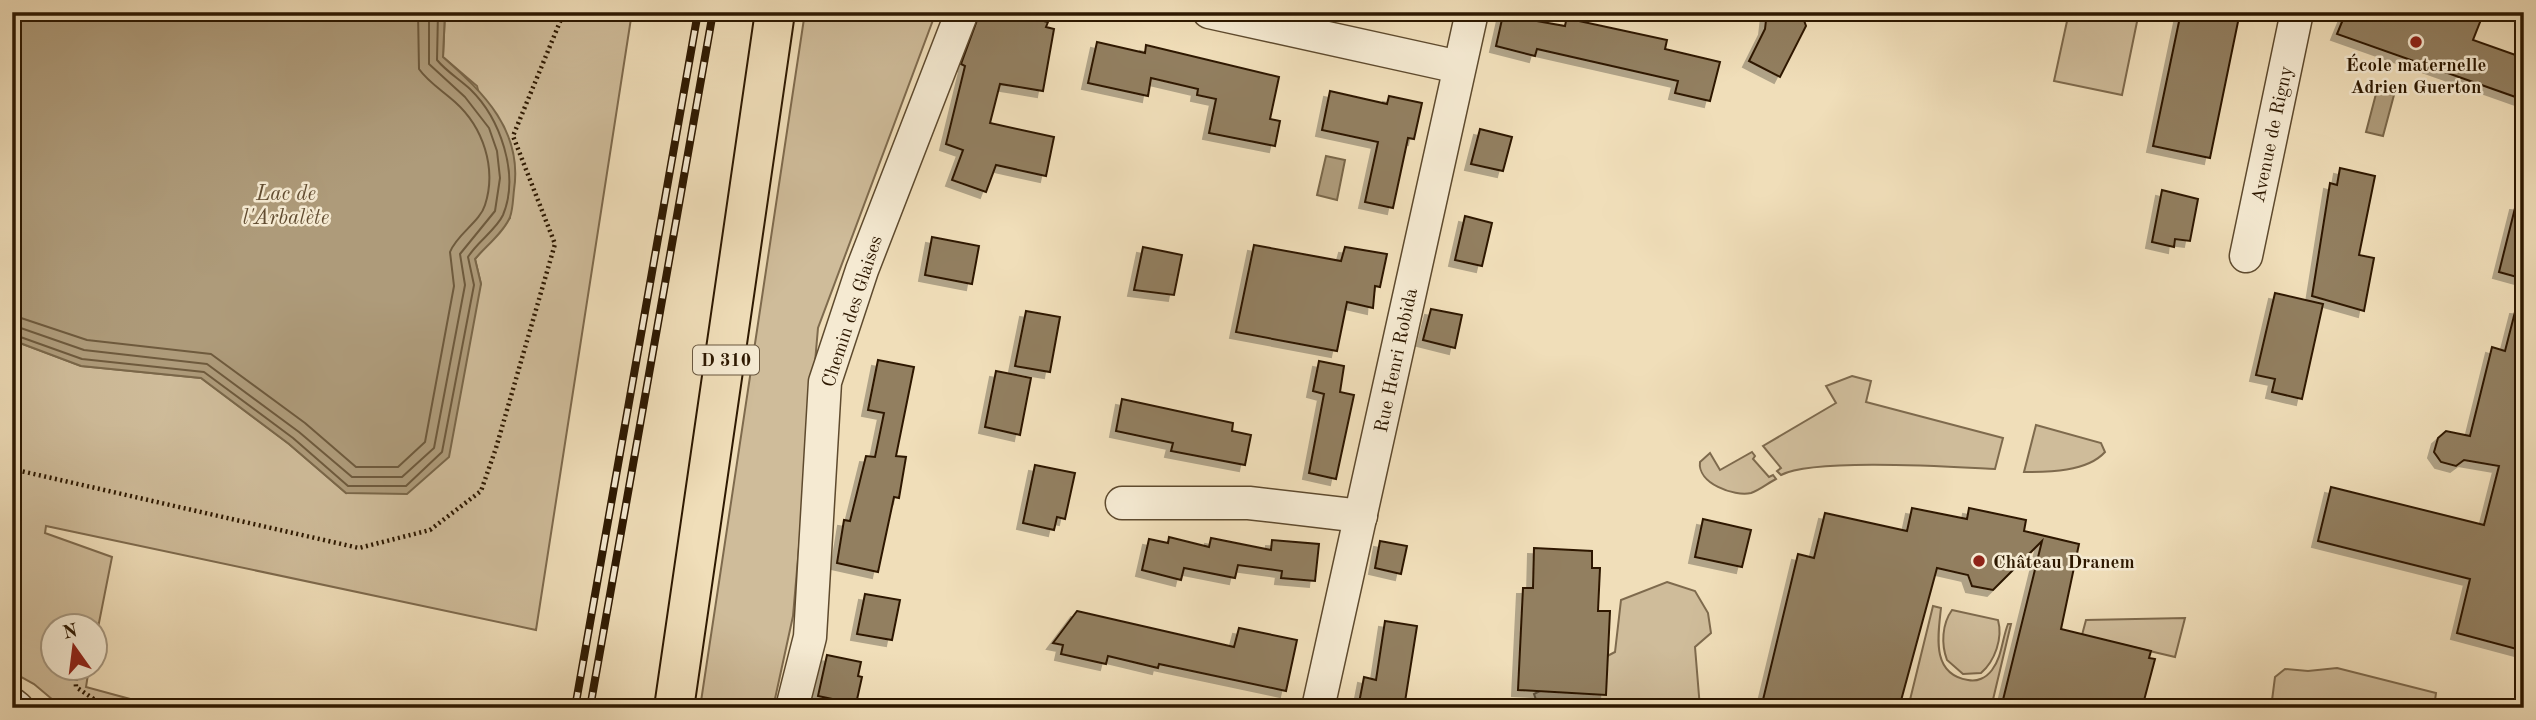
<svg xmlns="http://www.w3.org/2000/svg" width="2536" height="720" viewBox="0 0 2536 720" font-family="'Old Standard TT',serif">
<style>
.green{fill:#cfbc9a;stroke:#7e6a4d;stroke-width:2}
.water{fill:#ae9b7a;stroke:#7a6749;stroke-width:2}
.lines{fill:none;stroke-linecap:round;stroke-linejoin:round}
.shore{stroke:#6e5a3d;stroke-width:2}
.building{fill:#927f60;stroke:#2d1800;stroke-width:2;filter:url(#shadow)}
.minor-casing{stroke:#5e4a2e;stroke-width:35}
.primary-casing{stroke:#2d1800;stroke-width:42}
.path{stroke:#2d1800;stroke-width:4.5;stroke-dasharray:2 3.5;stroke-linecap:butt}
.minor{stroke:#f5ead2;stroke-width:32}
.primary{stroke:#f0deb9;stroke-width:38}
.rail-casing{stroke:#2d1800;stroke-width:8}
.rail{stroke:#f5ead2;stroke-width:5;stroke-dasharray:16;stroke-linecap:butt}
.poi-dot{fill:#8f2418;stroke:#f5ead2;stroke-width:2.5}
.labels{text-anchor:middle;stroke-width:5;stroke-linejoin:round;paint-order:stroke}
.shield{fill:#f5ead2;stroke:#69573f;stroke-width:2}
.shield-label{font-size:18px;font-weight:bold;fill:#2d1800}
.poi-label{font-size:19px;font-weight:bold;fill:#2d1800;stroke:#f5ead2}
.street-label{font-size:19px;fill:#2d1800;stroke:#f5ead2}
.water-label{font-size:21px;font-style:italic;fill:#614c31;stroke:#f5ead2}
</style>
<defs>
<filter id="shadow"><feDropShadow dx="-6" dy="6" stdDeviation="0" flood-color="#0004"/></filter>
</defs>
<rect width="100%" height="100%" fill="#f0deb9"/>
<filter id="stains"><feTurbulence type="fractalNoise" baseFrequency=".00286" numOctaves="4"/><feColorMatrix values="0 0 0 0 .2 0 0 0 0 .09 0 0 0 0 .02 0 0 0 .5 -.17"/></filter>
<radialGradient id="worn" r=".72"><stop offset=".6" stop-color="#630" stop-opacity="0"/><stop offset="1" stop-color="#630" stop-opacity=".3"/></radialGradient>
<g class="green">
<polygon points="445,12 632,12 536,630 46,526 45,533 112,557 95,643 94,626 52,626 52,668 89,668 86,687 156,706 58,708 59,705 34,684 12,672 12,340 81,366 201,378 289,444 346,493 481,284 475,259 510,218 477,86 443,57"/>
<polygon points="805,12 936,12 818,328 793,616 773,708 700,708"/>
<polygon points="2069,12 2139,12 2122,95 2054,81"/>
<path d="M1852 376 1871 381 1866 402 2003 438 1995 469C1952 467 1814 458 1781 475L1777 471 1781 468 1763 446 1836 403 1826 386Z"/>
<path d="M2036 425 2101 443 2105 452C2087 472 2048 472 2024 472Z"/>
<path d="M1752 452 1755 456 1753 459 1769 477 1773 475 1776 479C1768 483 1760 490 1751 493 1734 497 1697 483 1700 462L1710 453 1720 470Z"/>
<polygon points="1667,582 1695,591 1708,613 1711,633 1695,647 1700,708 1539,708 1534,694 1615,652 1621,600"/>
<path d="M1933 606 1941 608C1938 636 1931 674 1968 680 1977 682 1986 678 1992 670 2002 657 2002 639 2008 624H2011L1991 708H1908Z"/>
<path d="M1952 610 1998 620C2003 638 1995 661 1981 673L1963 674 1947 660C1941 644 1942 624 1952 610Z"/>
<polygon points="2185,618 2175,657 2082,635 2086,620"/>
<polygon points="2337,668 2436,693 2434,708 2271,708 2275,677 2285,669 2308,671"/>
</g>
<g class="water">
<path d="M12 12H445L443 57C484 93 523 131 514 190 513 198 513 209 510 217 504 232 485 247 475 259L481 284 449 457 407 494 346 493 289 444 201 378 81 366 12 340Z"/>
<polygon points="2377,90 2394,95 2383,136 2366,132"/>
<polygon points="1326,156 1345,160 1337,200 1317,195"/>
</g>
<g class="lines">
<g class="shore">
<path d="M12 315 87 340 211 354 305 423 356 467H398L425 442 454 286 450 252C457 234 480 222 485 205 497 168 483 127 455 102 443 91 428 82 419 69L418 12"/>
<polyline points="12,325 84,350 207,364 299,432 352,477 402,477 434,448 465,285 460,254 495,211 500,178 497,151 489,128 465,97 429,64 429,12"/>
<path d="M12 334 82 359 204 372 293 438 348 486H406L442 452 474 285 468 257C477 242 496 230 503 215 520 174 500 118 470 89 459 79 446 71 437 60L438 12"/>
</g>
</g>
<g class="building">
<polygon points="980,12 1006,12 1048,22 1046,27 1054,29 1043,91 1000,84 990,123 1054,137 1046,176 996,165 986,192 952,180 963,150 946,144 965,66 961,64"/>
<polygon points="1767,12 1801,12 1806,26 1780,77 1749,61 1765,29"/>
<polygon points="2181,12 2240,12 2210,158 2153,146"/>
<polygon points="2346,12 2484,12 2473,40 2524,58 2524,100 2337,34"/>
<polygon points="1503,15 1565,26 1566,21 1579,21 1667,40 1665,49 1720,62 1710,101 1675,93 1678,81 1537,49 1535,56 1496,46"/>
<polygon points="1097,42 1145,53 1146,45 1279,77 1270,119 1280,121 1275,146 1209,133 1216,99 1197,95 1198,89 1151,78 1148,96 1088,83"/>
<polygon points="1330,91 1387,104 1389,96 1422,103 1414,139 1408,138 1393,208 1365,202 1378,142 1322,130"/>
<polygon points="1480,129 1512,137 1503,171 1471,164"/>
<polygon points="2340,168 2375,176 2359,255 2374,258 2364,311 2312,296 2330,183 2337,185"/>
<polygon points="2162,190 2198,199 2190,241 2175,239 2174,247 2152,242"/>
<polygon points="2516,204 2524,205 2524,279 2499,272"/>
<polygon points="1465,216 1492,223 1482,266 1455,260"/>
<polygon points="932,237 979,246 972,284 925,275"/>
<polygon points="1254,245 1341,261 1345,247 1387,254 1380,287 1375,286 1373,308 1347,302 1337,351 1236,332"/>
<polygon points="1143,247 1182,255 1174,295 1134,290"/>
<polygon points="2275,293 2323,304 2302,399 2272,392 2275,379 2256,375"/>
<polygon points="2516,308 2524,309 2524,651 2457,633 2470,579 2318,541 2331,487 2484,525 2499,466 2464,460 2456,466 2441,462 2434,452 2438,438 2446,431 2470,436 2492,347 2505,351"/>
<polygon points="1431,309 1462,315 1455,348 1423,340"/>
<polygon points="1026,311 1060,317 1050,372 1015,366"/>
<polygon points="878,360 914,367 896,456 906,457 899,498 894,497 878,572 837,563 844,520 850,521 866,456 875,457 884,413 868,410"/>
<polygon points="1319,361 1344,366 1340,392 1354,395 1336,479 1309,473 1324,394 1313,391"/>
<polygon points="996,371 1031,378 1020,435 985,427"/>
<polygon points="1122,399 1233,423 1232,431 1251,435 1245,465 1171,451 1173,443 1116,431"/>
<polygon points="1035,465 1075,473 1065,519 1057,517 1054,530 1023,523"/>
<polygon points="1912,508 1967,519 1969,508 2026,520 2024,531 2079,544 2061,629 2151,651 2149,658 2155,659 2142,708 2001,708 2042,541 1993,590 1972,586 1968,575 1937,568 1899,708 1779,708 1762,704 1798,554 1814,558 1825,513 1907,531"/>
<polygon points="1703,519 1751,530 1742,567 1695,557"/>
<polygon points="1169,537 1209,547 1211,538 1271,550 1272,540 1319,544 1315,581 1281,578 1282,571 1238,565 1235,578 1184,568 1181,580 1142,570 1149,539 1168,543"/>
<polygon points="1380,541 1407,546 1401,574 1375,568"/>
<polygon points="1534,548 1592,551 1592,568 1600,568 1598,611 1610,611 1606,695 1518,690 1523,588 1533,588"/>
<polygon points="865,594 900,600 892,640 857,634"/>
<polygon points="1077,611 1234,647 1239,628 1297,640 1286,691 1159,664 1158,668 1108,656 1106,664 1061,654 1063,645 1053,643"/>
<polygon points="1385,621 1417,626 1404,708 1358,708 1364,677 1376,680"/>
<polygon points="827,655 861,662 858,676 862,677 856,704 818,696"/>
</g>
<g class="lines">
<g class="minor-casing">
<g id="minor">
<polyline points="1209,12 1459,67"/>
<polyline points="2246,256 2297,12"/>
<polyline points="1122,503 1249,503 1361,516"/>
<polyline points="12,704 17,708"/>
<polyline points="792,708 810,637 825,382 862,270 962,12"/>
<polyline points="1318,708 1472,12"/>
</g>
</g>
<g class="primary-casing">
<polyline id="primary" points="674,708 775,12"/>
</g>
<g class="path">
<polyline points="12,469 359,548 430,530 481,491 496,448 555,244 513,136 564,12"/>
<polyline points="75,668 76,687 107,708"/>
</g>
<use href="#minor" class="minor"/>
<use href="#primary" class="primary"/>
<g class="rail-casing">
<g id="rail">
<polyline points="575,708 698,12"/>
<polyline points="590,708 713,12"/>
</g>
</g>
<use href="#rail" class="rail"/>
</g>
<g class="poi-dot">
<circle cx="2416" cy="42" r="7"/>
<circle cx="1979" cy="561" r="7"/>
</g>
<g class="labels">
<rect class="shield" x="693" y="345.5" width="66" height="29" rx="5"/>
<g class="shield-label">
<text x="726" y="366">D 310</text>
</g>
<g class="poi-label">
<text x="2416" y="71">École maternelle<tspan x="2416" dy="22">Adrien Guerton</tspan></text>
<text x="1993" y="568" text-anchor="start">Château Dranem</text>
</g>
<g class="street-label">
<text transform="translate(2271 134) rotate(-78)" y="7">Avenue de Rigny</text>
<text transform="translate(851 311) rotate(-72)" y="7">Chemin des Glaises</text>
<text transform="translate(1395 360) rotate(-78)" y="7">Rue Henri Robida</text>
</g>
<g class="water-label">
<text x="286" y="200">Lac de<tspan x="286" dy="24">l'Arbalète</tspan></text>
</g>
</g>
<rect width="2536" height="720" fill="none" stroke="#f0deb9" stroke-width="42"/>
<rect x="14" y="14" width="2508" height="692" fill="none" stroke="#2d1800" stroke-width="3.5"/>
<rect x="21" y="21" width="2494" height="678" fill="none" stroke="#2d1800" stroke-width="2"/>
<g transform="translate(74 647) rotate(346)"><circle r="33" fill="#f5ead2" stroke="#a5967e" stroke-width="2"/>
<path d="M0-5L12 26L0 18L-12 26Z" fill="#8f2418"/>
<text y="-10" font-size="19" font-weight="bold" text-anchor="middle" fill="#2d1800">N</text>
</g>
<rect width="100%" height="100%" filter="url(#stains)"/>
<rect width="100%" height="100%" fill="url(#worn)"/>
</svg>
